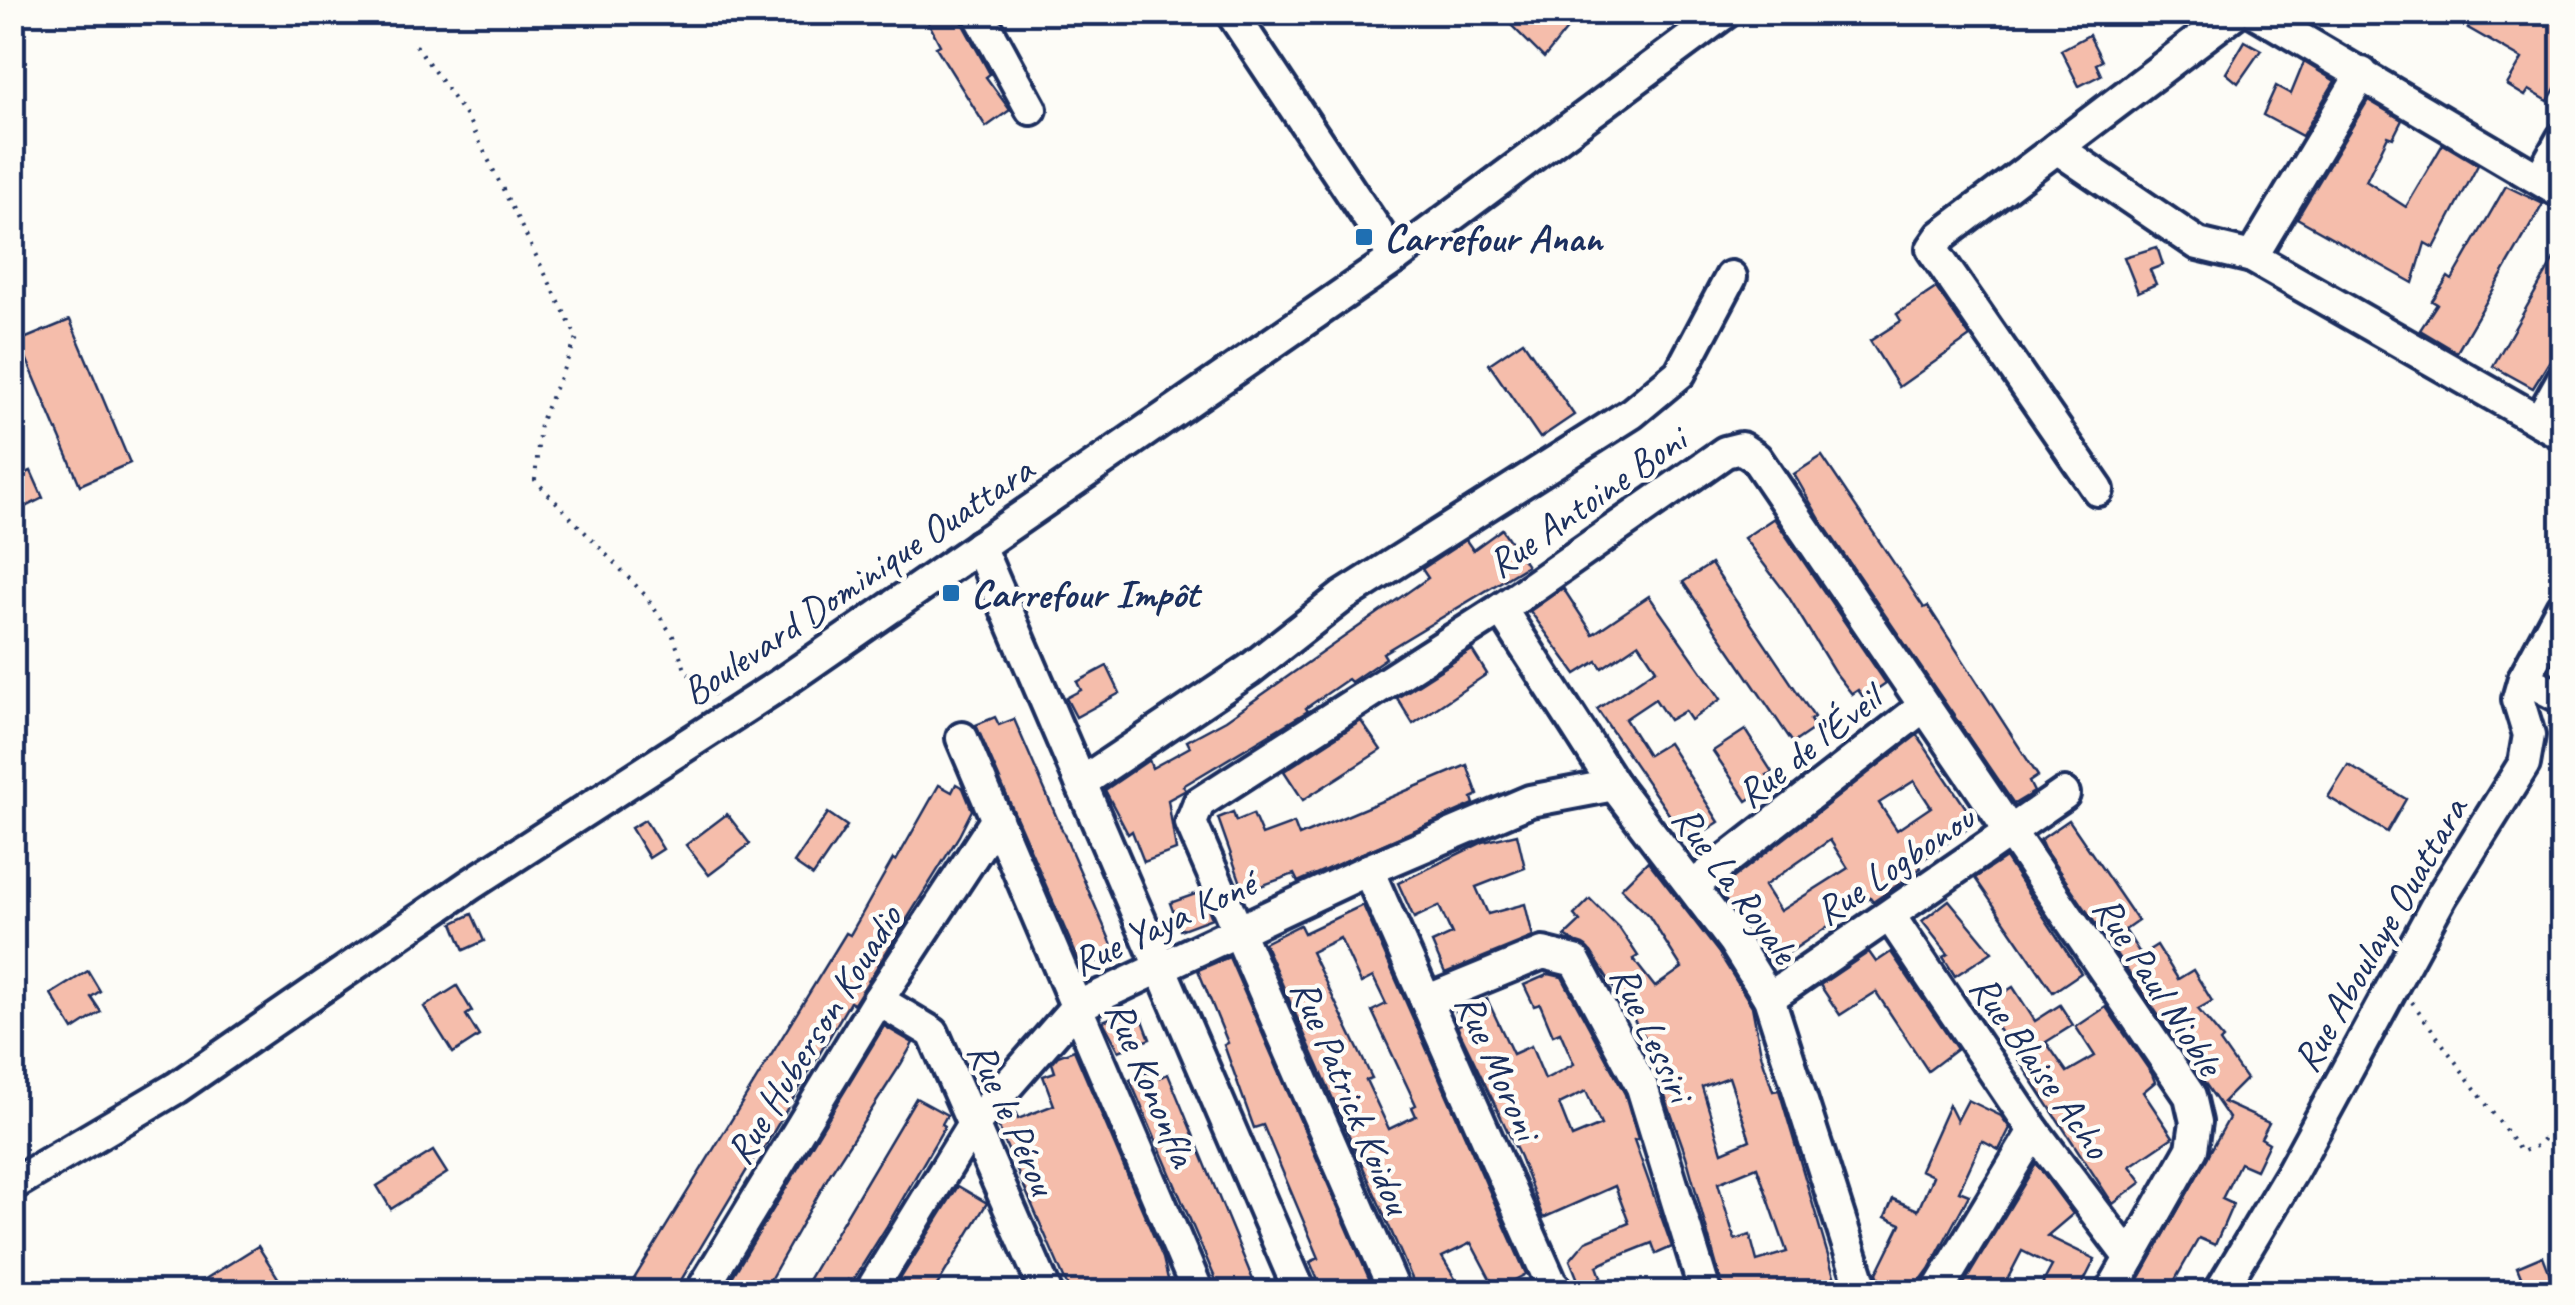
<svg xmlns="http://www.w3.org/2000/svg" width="2575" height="1305" viewBox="0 0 2575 1305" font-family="Caveat,sans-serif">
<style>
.building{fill:#f5bdab;stroke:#1b2f5e;stroke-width:2.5;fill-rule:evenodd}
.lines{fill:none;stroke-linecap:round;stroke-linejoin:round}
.minor-casing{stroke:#1b2f5e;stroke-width:38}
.path{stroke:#1b2f5e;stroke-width:4;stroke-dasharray:2.5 8;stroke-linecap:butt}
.minor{stroke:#fdfcf7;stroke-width:30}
.poi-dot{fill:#1f6fb2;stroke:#fdfcf7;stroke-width:4}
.labels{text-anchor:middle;stroke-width:9;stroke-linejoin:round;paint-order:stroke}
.poi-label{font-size:40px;font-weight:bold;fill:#1b2f5e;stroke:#fdfcf7;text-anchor:start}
.street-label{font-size:40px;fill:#1b2f5e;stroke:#fdfcf7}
</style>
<rect width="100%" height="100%" fill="#fdfcf7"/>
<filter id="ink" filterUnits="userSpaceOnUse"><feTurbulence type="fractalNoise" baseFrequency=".01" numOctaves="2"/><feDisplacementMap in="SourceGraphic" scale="20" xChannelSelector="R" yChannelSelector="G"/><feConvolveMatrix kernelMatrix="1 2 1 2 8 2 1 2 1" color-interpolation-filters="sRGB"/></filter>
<g filter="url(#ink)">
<g class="building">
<polygon points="923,12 956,12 990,74 986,77 1010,110 986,127 936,47 940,45"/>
<polygon points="1498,12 1581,12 1544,58"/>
<polygon points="2477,12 2562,12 2562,76 2548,101 2529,90 2525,96 2507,85 2522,59 2468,28"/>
<polygon points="2089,35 2102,61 2096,64 2101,75 2079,86 2061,50"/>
<polygon points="2245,41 2261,50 2238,83 2226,73"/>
<polygon points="2304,62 2335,81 2302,136 2263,115 2276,86 2291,94"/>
<polygon points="2368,100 2402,120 2393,138 2388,136 2366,181 2406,207 2443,144 2478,165 2434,248 2425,243 2413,283 2297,218"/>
<polygon points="2506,186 2543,204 2457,352 2420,330 2437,304 2432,301 2448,277 2452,280"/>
<polygon points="2562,245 2562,341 2533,388 2493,366"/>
<polygon points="2157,247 2163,265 2150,270 2156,284 2138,292 2124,257"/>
<polygon points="1936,288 1970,337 1899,387 1870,341 1901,321 1897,314"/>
<polygon points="70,320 130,463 80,485 19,341"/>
<polygon points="1523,341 1574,415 1540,438 1489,364"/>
<polygon points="1822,456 1924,608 1928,606 2038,776 2029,782 2034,792 2014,804 1821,521 1794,474"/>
<polygon points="31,471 43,498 23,508 12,479"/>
<polygon points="1774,518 1886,683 1864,698 1858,690 1852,694 1834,671 1788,596 1744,538"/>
<polygon points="1502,529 1527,566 1383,653 1386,658 1351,682 1348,679 1306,708 1308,711 1183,786 1186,790 1168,800 1176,850 1144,862 1132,831 1128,834 1105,790 1149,760 1152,768 1190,747 1187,741 1226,720 1428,578 1422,569 1466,540 1473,550"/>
<polygon points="1711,564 1814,717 1810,720 1815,728 1793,743 1683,582"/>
<polygon points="1563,588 1593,634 1649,596 1721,699 1691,720 1685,711 1669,720 1655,699 1625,719 1648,755 1668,743 1719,822 1688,842 1597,709 1656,669 1639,643 1602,668 1597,661 1576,674 1530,611"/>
<polygon points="1472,650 1487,674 1413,724 1397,698"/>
<polygon points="1107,666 1120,693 1076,717 1066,698 1081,690 1077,682"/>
<polygon points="995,717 999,725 1014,719 1116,954 1085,966 1078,959 976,725"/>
<polygon points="1361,721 1381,750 1303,800 1284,771"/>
<polygon points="1745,730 1772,772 1767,775 1773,784 1747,801 1713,751"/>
<path d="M1917 735 1976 823 1918 863 1921 868 1892 889 1873 902 1870 898 1772 964 1718 890ZM1914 781 1931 807 1897 830 1879 803ZM1830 840 1848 868 1780 911 1764 886Z"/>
<polygon points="1467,765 1478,795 1472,798 1474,804 1298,882 1294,874 1244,892 1218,818 1233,812 1236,821 1253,814 1262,835 1294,823 1299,836"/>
<polygon points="2348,765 2406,799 2387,832 2328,797"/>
<polygon points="956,784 963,788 972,810 959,836 854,1004 850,1002 760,1155 757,1153 674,1292 626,1292 846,933 850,935 893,859 896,861 939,785 952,792"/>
<polygon points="828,813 847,826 813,876 794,863"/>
<polygon points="727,814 750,844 709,875 686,845"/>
<polygon points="645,820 663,849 649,858 631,828"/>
<polygon points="2069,820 2138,921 2125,930 2141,955 2157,945 2178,979 2193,970 2212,1001 2198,1009 2223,1039 2220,1042 2246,1079 2223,1102 2269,1123 2261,1138 2269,1143 2256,1170 2240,1163 2222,1199 2233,1204 2215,1245 2199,1238 2168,1292 2132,1292 2229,1118 2044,849 2040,840"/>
<polygon points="1517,834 1525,868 1476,887 1488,914 1525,904 1533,937 1445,973 1432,943 1452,934 1439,906 1414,918 1398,883 1483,842"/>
<polygon points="2005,858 2081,973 2053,992 1975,878"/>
<path d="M1648 861 1719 953 1752 1006 1761 1054 1773 1091 1779 1090 1837 1286 1812 1292H1724L1686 1156 1657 1074 1667 1072 1591 952 1565 936 1580 922 1574 915 1590 899 1620 929 1638 956 1633 959 1655 987 1682 968 1649 916 1621 888ZM1729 1077 1750 1140 1722 1152 1702 1087ZM1757 1167 1787 1252 1757 1261 1750 1235 1735 1240 1718 1183Z"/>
<polygon points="1201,892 1212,918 1180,930 1170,903"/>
<polygon points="1949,900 1992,952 1955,976 1943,957 1948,954 1922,921"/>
<path d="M1363 905 1526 1274 1496 1290 1471 1243 1442 1257 1463 1292H1418L1264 943 1300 925 1304 933ZM1340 938 1361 983 1373 977 1386 1004 1372 1011 1416 1105 1412 1107 1416 1116 1389 1129 1366 1080 1372 1078 1311 952Z"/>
<polygon points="472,914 484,941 464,950 453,923"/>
<polygon points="1869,952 1876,962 1891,952 1957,1049 1928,1071 1876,992 1840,1015 1820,985"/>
<polygon points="1229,957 1375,1292 1323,1292 1310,1262 1319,1258 1263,1125 1254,1128 1224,1045 1228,1043 1198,970"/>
<polygon points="88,971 100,991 91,997 101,1012 73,1030 51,994"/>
<path d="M1549 974 1562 977 1625 1094 1638 1139 1634 1140 1672 1247 1656 1254 1652 1243 1612 1259 1597 1266 1601 1277 1580 1285 1570 1260 1586 1241 1629 1223 1615 1186 1543 1218 1520 1157 1457 1026 1461 1024 1456 1012 1487 999 1513 1054 1531 1046 1545 1079 1574 1064 1560 1032 1553 1035 1540 1004 1534 1006 1524 985ZM1586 1091 1601 1125 1572 1137 1559 1104Z"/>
<polygon points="457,986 472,1011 466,1015 479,1036 453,1053 424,1007"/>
<polygon points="2013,987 2035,1021 2060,1005 2073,1025 2046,1042 2067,1072 2095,1056 2076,1027 2106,1007 2152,1074 2155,1082 2143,1092 2173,1137 2130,1166 2142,1182 2113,1204 1983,1006"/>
<polygon points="1123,1013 1126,1021 1141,1015 1150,1039 1119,1051 1103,1021"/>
<polygon points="884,1026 913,1043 901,1064 830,1174 766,1287 759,1292 723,1292"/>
<polygon points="1074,1050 1163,1258 1171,1292 1070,1292 1005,1143 998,1125 1007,1114 1015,1111 1018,1119 1054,1105 1043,1076 1055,1072 1052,1063 1058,1056"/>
<polygon points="1149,1072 1153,1080 1168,1074 1258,1292 1221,1292 1130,1080"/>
<polygon points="916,1098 947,1115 942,1124 945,1126 887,1226 852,1282 848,1280 841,1292 801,1292"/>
<polygon points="1968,1100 2001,1116 2010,1128 1999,1150 1982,1141 1959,1191 1969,1195 1929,1269 1912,1292 1893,1292 1881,1285 1877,1273 1901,1224 1885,1217 1893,1199 1918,1210 1933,1176 1920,1170 1949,1105 1957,1121"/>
<polygon points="433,1151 447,1173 391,1209 377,1186"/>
<polygon points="2036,1164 2073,1214 2047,1236 2095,1259 2084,1281 2077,1292 2038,1292 2052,1266 2022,1251 2007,1280 2033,1292 1959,1292"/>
<polygon points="958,1186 987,1203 933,1292 892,1292"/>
<polygon points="258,1246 287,1292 205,1292 199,1283"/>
<polygon points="2543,1256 2557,1292 2527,1292 2517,1267"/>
</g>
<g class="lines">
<g class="minor-casing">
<g id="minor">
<polyline points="978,12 1031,109"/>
<polyline points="1231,12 1395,258"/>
<polyline points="2255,12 2562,193"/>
<polyline points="2362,73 2252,257 2562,434"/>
<polyline points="2057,148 2198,244 2252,257"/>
<polyline points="2540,178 2562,139"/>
<polyline points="2539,421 2562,380"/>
<polyline points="2098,490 1932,249 1941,236 2236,12"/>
<polyline points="979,546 1300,1292"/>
<polyline points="1501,609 1614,785 1734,942 1769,998 1863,1292"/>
<polyline points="2524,678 2562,698"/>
<polyline points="962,738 1198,1292"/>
<polyline points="1081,783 1249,670 1342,597 1632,413 1680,373 1731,277"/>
<polyline points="1368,870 1551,1283 1559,1292"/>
<polyline points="1693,886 1924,706"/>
<polyline points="1890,916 2034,1131 2130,1258"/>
<polyline points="1769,998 2064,794"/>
<polyline points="878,1000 933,1033 1046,1292"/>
<polyline points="1426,1001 1543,953 1575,961 1642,1087 1705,1292"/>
<polyline points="12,1185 176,1088 470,885 779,685 1395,258 1726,12"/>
<polyline points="701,1292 878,1000 997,819"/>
<polyline points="870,1292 972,1126 1076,1007 1368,870 1530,801 1614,785"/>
<polyline points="1395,1292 1191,823 1199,803 1501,609 1725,452 1741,448 1756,458 2190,1096 2196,1122 2192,1149 2111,1292"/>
<polyline points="1937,1292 2034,1131"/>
<polyline points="2220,1292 2293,1170 2441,897 2524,764 2529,735 2518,699 2524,678 2562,607"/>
</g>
</g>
<g class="path">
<polyline points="416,45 469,121 577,338 540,423 535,480 645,595 673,636 686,672 718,697"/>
<polyline points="2412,1002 2521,1152 2539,1145 2562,1113"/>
</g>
<use href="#minor" class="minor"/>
</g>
</g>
<g class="poi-dot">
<rect x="1354" y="227" width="20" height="20" rx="5"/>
<rect x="941" y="583" width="20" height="20" rx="5"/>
</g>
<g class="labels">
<g class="poi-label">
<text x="1384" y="251">Carrefour Anan</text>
<text x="971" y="607">Carrefour Impôt</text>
</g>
<g class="street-label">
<text transform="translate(1586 501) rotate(-35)" y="14">Rue Antoine Boni</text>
<text transform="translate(857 580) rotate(-34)" y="14">Boulevard Dominique Ouattara</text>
<text transform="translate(1808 746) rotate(-38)" y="14">Rue de l'Éveil</text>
<text transform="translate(1894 864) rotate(-34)" y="14">Rue Logbonou</text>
<text transform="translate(1736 884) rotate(54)" y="14">Rue La Royale</text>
<text transform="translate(1163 922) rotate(-25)" y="14">Rue Yaya Koné</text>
<text transform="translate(2379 934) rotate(-60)" y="14">Rue Aboulaye Ouattara</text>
<text transform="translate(2159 985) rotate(57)" y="14">Rue Paul Nioble</text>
<text transform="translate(1653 1033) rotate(65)" y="14">Rue Lessiri</text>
<text transform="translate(813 1034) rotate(-58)" y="14">Rue Huberson Kouadio</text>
<text transform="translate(1499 1066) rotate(66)" y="14">Rue Moroni</text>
<text transform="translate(2041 1066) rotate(55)" y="14">Rue Blaise Acho</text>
<text transform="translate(1152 1083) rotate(67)" y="14">Rue Kononfla</text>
<text transform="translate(1352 1096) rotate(67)" y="14">Rue Patrick Koidou</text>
<text transform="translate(1013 1118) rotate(66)" y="14">Rue le Pérou</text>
</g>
</g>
<rect width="2575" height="1305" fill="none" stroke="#fdfcf7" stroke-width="50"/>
<rect x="25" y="25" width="2525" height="1255" fill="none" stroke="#1b2f5e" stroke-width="4" filter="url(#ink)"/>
</svg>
